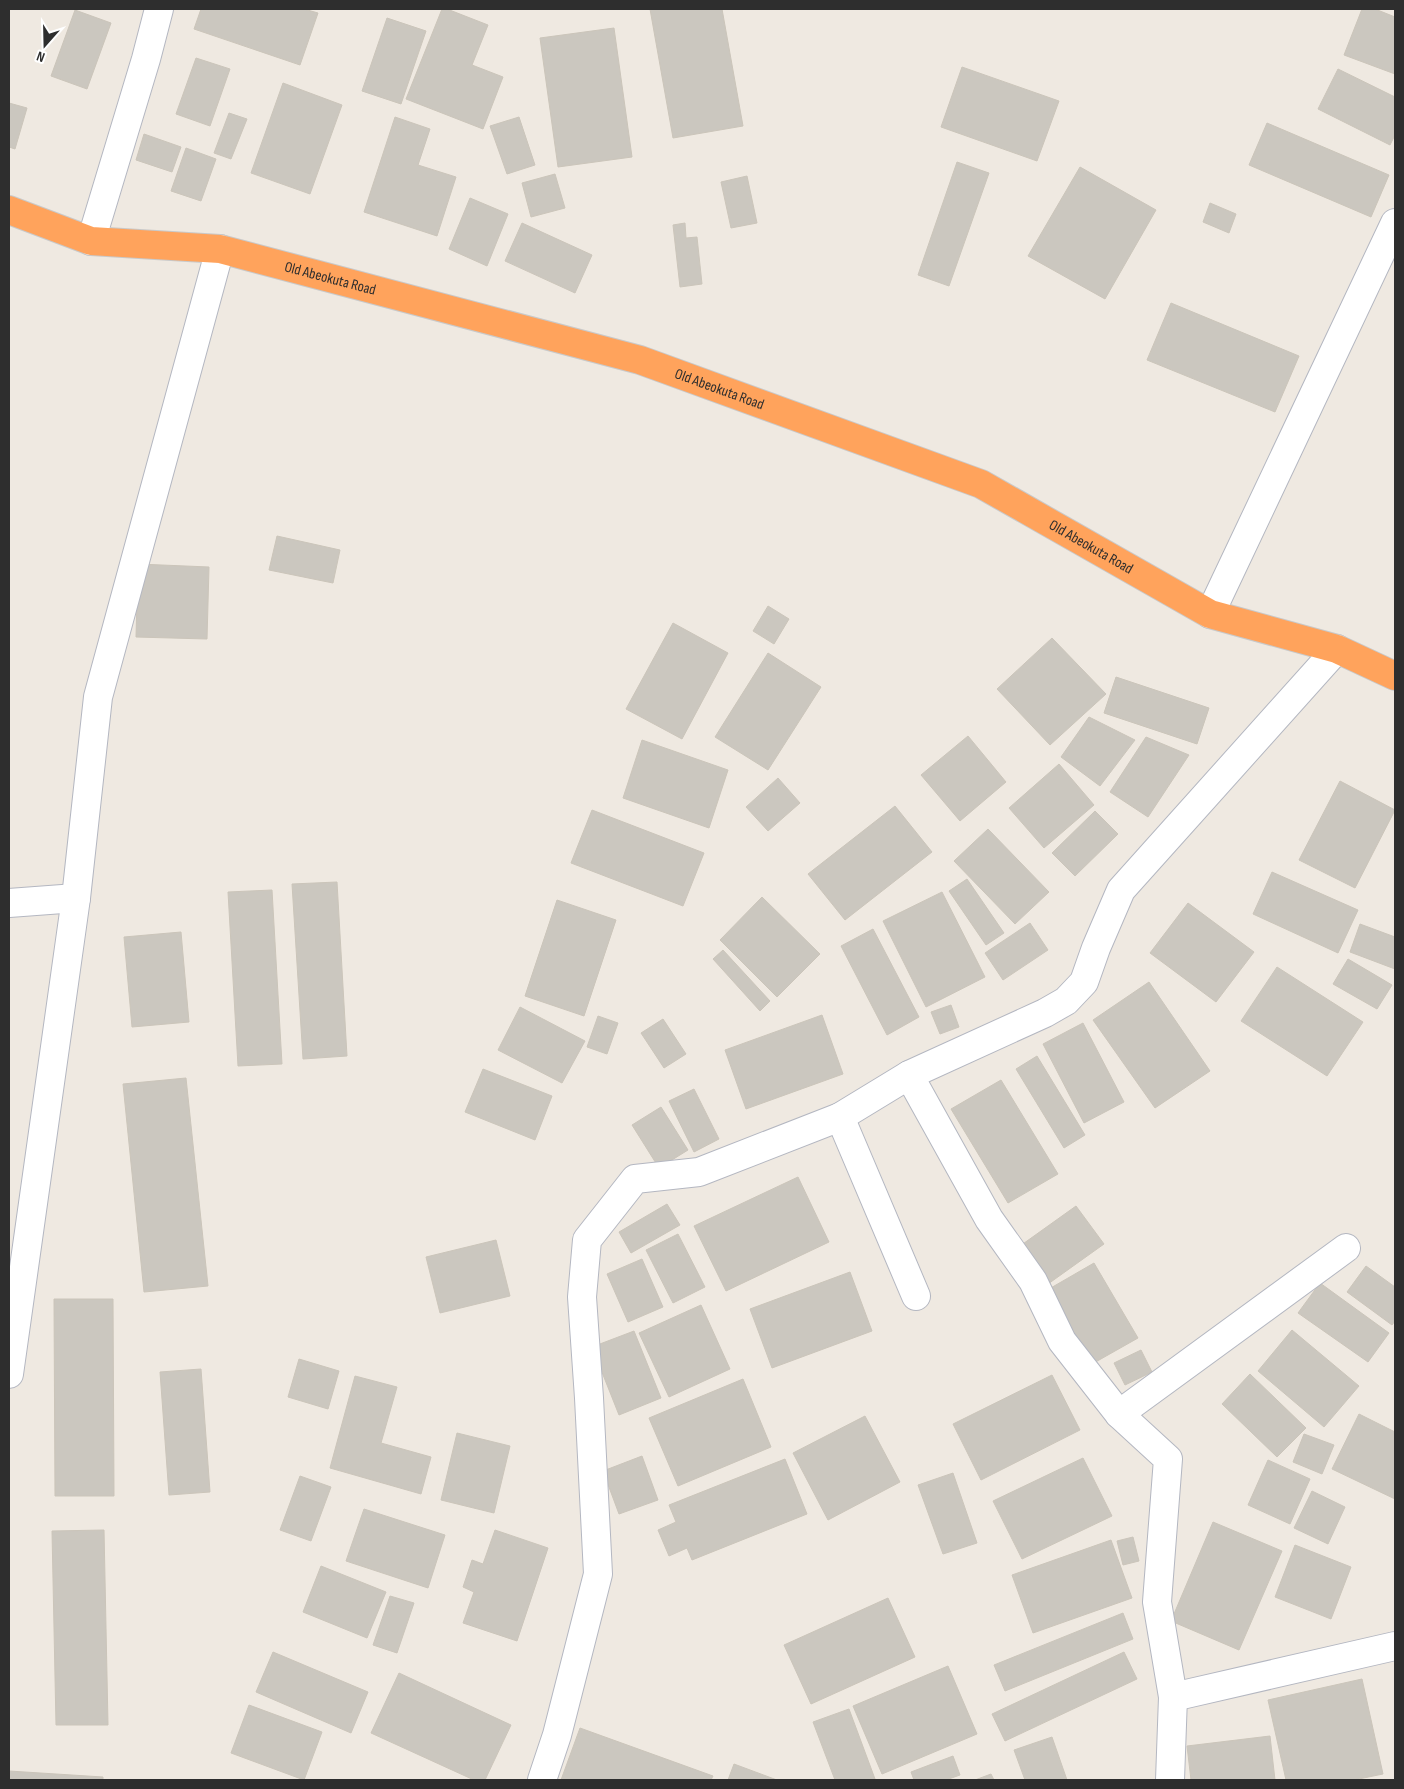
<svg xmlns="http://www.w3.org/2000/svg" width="1404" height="1789" viewBox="0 0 1404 1789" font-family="'Sofia Sans Condensed',sans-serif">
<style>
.building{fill:#cbc7bf;stroke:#cbc5ba}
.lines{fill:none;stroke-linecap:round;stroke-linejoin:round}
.minor-casing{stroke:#b4b7c1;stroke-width:30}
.highway-casing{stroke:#c9c9c9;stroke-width:30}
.minor{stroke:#fff;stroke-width:28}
.highway{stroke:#ffa35c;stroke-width:28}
.labels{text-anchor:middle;stroke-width:5;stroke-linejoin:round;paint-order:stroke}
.street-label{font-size:15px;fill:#2e2e2e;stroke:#fff}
</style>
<rect width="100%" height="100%" fill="#efe9e1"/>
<g class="building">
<polygon points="201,9 304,9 318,13 300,65 194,29"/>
<polygon points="442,9 447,9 488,25 472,65 503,77 483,129 406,99"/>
<polygon points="650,9 722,9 743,126 673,138"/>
<polygon points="1362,9 1375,9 1395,17 1395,74 1344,55"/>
<polygon points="75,10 111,23 87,89 51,76"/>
<polygon points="387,18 426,31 401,104 362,91"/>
<polygon points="614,28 632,157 558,167 540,38"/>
<polygon points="196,58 230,69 210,126 176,114"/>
<polygon points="962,67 1059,101 1037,161 941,127"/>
<polygon points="1338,69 1395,97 1395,135 1390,145 1318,109"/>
<polygon points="283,83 342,105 310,194 251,173"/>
<polygon points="9,103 27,108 15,149 9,147"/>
<polygon points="229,113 247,119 231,159 214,153"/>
<polygon points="395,117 430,129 418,165 456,177 437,236 364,212"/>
<polygon points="519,117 535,165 507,174 490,126"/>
<polygon points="1267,123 1389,175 1371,217 1249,165"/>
<polygon points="144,134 181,147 172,172 136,160"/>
<polygon points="186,148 216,159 201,201 171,191"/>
<polygon points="957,162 989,173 949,286 918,275"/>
<polygon points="1080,167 1156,210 1105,299 1028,256"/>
<polygon points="555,174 565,208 531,217 522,183"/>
<polygon points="747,176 757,223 731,228 721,182"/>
<polygon points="470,198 508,214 487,266 449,249"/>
<polygon points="1210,203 1236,214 1229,233 1203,222"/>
<polygon points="522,223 592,255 575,293 505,261"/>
<polygon points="685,223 686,238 697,237 702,284 680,287 673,225"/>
<polygon points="1171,303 1299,356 1275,412 1147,360"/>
<polygon points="277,536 340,550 333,583 269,570"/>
<polygon points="138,564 209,567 207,639 136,637"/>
<polygon points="768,606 789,619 774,644 753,631"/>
<polygon points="673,623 728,653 682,739 626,709"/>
<polygon points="1052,638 1106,694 1050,745 997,689"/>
<polygon points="768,653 821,687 768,770 715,737"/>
<polygon points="1116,677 1209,708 1197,744 1104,713"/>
<polygon points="1089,717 1135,740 1100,786 1061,757"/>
<polygon points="968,736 1006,782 960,821 921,775"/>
<polygon points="1146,737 1189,755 1148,817 1110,792"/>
<polygon points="642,740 728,770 709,828 623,798"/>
<polygon points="1059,764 1094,805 1044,848 1009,808"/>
<polygon points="778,778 800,803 768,831 746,807"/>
<polygon points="1340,781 1395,810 1355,888 1299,860"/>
<polygon points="895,806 932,852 845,920 808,874"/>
<polygon points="592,810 704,853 683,906 571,863"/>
<polygon points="1095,811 1118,834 1075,876 1052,853"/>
<polygon points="988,829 1049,892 1015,924 954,861"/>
<polygon points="1272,872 1358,910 1338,953 1253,914"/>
<polygon points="967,879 1004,933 986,945 949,891"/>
<polygon points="337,882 347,1056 303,1059 292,884"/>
<polygon points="272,890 282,1064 238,1066 228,892"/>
<polygon points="942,892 985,977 926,1007 883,921"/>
<polygon points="762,897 820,954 777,997 720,940"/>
<polygon points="557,900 616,920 584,1016 525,996"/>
<polygon points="1188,903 1254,952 1216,1002 1150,953"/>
<polygon points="1030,923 1048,950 1003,980 985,953"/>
<polygon points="1360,924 1395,937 1395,969 1350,952"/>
<polygon points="873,929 919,1017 887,1035 841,946"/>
<polygon points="181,932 189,1022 132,1027 124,937"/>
<polygon points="723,950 770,1001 760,1011 713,959"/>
<polygon points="1348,959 1392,985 1377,1009 1333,984"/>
<polygon points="1277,967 1363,1022 1327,1076 1241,1021"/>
<polygon points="1149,982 1210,1071 1155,1108 1093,1020"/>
<polygon points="951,1005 959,1027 940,1034 931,1012"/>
<polygon points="520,1007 585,1041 562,1083 498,1050"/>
<polygon points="822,1015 843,1074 746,1109 725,1050"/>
<polygon points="598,1016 618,1023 607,1054 587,1047"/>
<polygon points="663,1019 686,1054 664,1068 641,1033"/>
<polygon points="1083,1023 1124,1102 1084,1123 1043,1044"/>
<polygon points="1037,1056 1085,1135 1064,1148 1016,1069"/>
<polygon points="483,1069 552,1096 535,1140 465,1112"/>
<polygon points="186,1078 208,1286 144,1292 123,1084"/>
<polygon points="1001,1080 1058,1174 1008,1203 951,1109"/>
<polygon points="694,1089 719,1139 694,1152 669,1101"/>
<polygon points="661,1107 688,1150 659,1168 632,1125"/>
<polygon points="798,1177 829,1242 726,1291 694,1226"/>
<polygon points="667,1204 680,1225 631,1253 619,1232"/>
<polygon points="1076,1206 1104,1244 1048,1284 1020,1246"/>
<polygon points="678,1234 705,1287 673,1303 646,1250"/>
<polygon points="496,1240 510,1296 440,1313 426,1257"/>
<polygon points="642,1259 663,1307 628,1322 607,1274"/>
<polygon points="1094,1263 1138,1338 1092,1364 1049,1289"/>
<polygon points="1366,1266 1395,1287 1395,1321 1392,1325 1347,1292"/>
<polygon points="850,1272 872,1331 772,1368 750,1309"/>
<polygon points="1320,1283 1389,1333 1368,1362 1298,1313"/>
<polygon points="54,1299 113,1299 114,1496 55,1496"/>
<polygon points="701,1305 730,1369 669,1397 639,1333"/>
<polygon points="1292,1330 1359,1386 1324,1427 1258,1371"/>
<polygon points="634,1331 661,1398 619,1415 592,1347"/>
<polygon points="1141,1350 1152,1372 1125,1385 1114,1363"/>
<polygon points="299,1359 339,1371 328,1409 288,1397"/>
<polygon points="201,1369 210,1492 169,1495 160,1372"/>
<polygon points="1250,1374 1306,1428 1277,1457 1222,1404"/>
<polygon points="1052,1375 1080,1430 981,1480 953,1424"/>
<polygon points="355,1376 397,1387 381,1443 431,1457 421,1494 330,1468"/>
<polygon points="743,1379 771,1447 678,1486 649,1418"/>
<polygon points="1359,1414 1395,1432 1395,1499 1332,1469"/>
<polygon points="865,1416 900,1482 828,1520 793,1453"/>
<polygon points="457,1433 510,1446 494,1513 441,1500"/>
<polygon points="1304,1434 1334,1445 1322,1474 1293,1462"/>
<polygon points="642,1456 658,1500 619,1514 603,1471"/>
<polygon points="1083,1458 1112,1516 1022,1559 993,1501"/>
<polygon points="785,1459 807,1514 692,1560 687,1548 669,1556 658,1530 676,1522 669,1505"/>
<polygon points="1268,1460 1310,1479 1290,1524 1248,1505"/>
<polygon points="953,1473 977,1543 943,1554 918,1485"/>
<polygon points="300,1476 331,1487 311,1541 280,1530"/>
<polygon points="1312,1491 1345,1507 1328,1544 1294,1528"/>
<polygon points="364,1509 445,1535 428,1588 346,1561"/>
<polygon points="1213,1522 1282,1551 1239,1650 1171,1621"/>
<polygon points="104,1530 108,1725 56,1725 52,1531"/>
<polygon points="495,1530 548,1548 517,1641 463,1623 474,1592 463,1587 472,1560 483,1564"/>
<polygon points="1133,1537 1139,1561 1123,1565 1117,1541"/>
<polygon points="1111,1540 1132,1598 1033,1633 1012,1575"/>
<polygon points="1295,1545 1351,1567 1331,1619 1275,1597"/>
<polygon points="321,1566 386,1592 367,1638 303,1612"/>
<polygon points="390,1596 414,1603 397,1653 373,1645"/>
<polygon points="888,1598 915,1657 811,1704 784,1645"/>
<polygon points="1123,1613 1133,1639 1005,1691 994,1665"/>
<polygon points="273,1652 368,1692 351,1733 256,1692"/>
<polygon points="1124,1652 1137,1679 1005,1741 992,1714"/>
<polygon points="948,1666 977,1734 882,1774 853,1706"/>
<polygon points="399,1673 511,1725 485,1780 474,1780 371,1733"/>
<polygon points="1362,1679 1383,1774 1354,1780 1286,1780 1268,1700"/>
<polygon points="249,1705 322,1732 304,1780 231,1753"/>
<polygon points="849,1709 875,1779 871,1780 835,1780 813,1722"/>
<polygon points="580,1728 713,1776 711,1780 561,1780"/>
<polygon points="1270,1736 1275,1780 1191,1780 1187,1746"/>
<polygon points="1052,1737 1067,1780 1025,1780 1014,1750"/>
<polygon points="953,1756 960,1775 946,1780 914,1780 911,1772"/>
<polygon points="734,1764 777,1780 728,1780"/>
<polygon points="9,1771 103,1777 103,1780 9,1780"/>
<polygon points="991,1774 994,1780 975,1780"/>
</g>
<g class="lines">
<g class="minor-casing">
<g id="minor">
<polyline points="91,241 146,59 159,9"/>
<polyline points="1210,614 1395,223"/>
<polyline points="9,903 76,898"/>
<polyline points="909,1075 989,1219 1033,1281 1062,1341 1119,1414 1168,1459 1157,1602 1173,1697 1170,1780"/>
<polyline points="840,1117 916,1296"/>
<polyline points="9,1374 76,898 98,697 220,249"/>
<polyline points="1119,1414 1346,1248"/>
<polyline points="1173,1697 1395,1646"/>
<polyline points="542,1780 557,1735 598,1574 589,1398 582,1297 587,1240 635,1179 699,1172 840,1117 909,1075 1045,1013 1066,1001 1084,982 1096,948 1121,890 1337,649"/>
</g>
</g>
<g class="highway-casing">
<g id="highway">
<path id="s1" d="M9 210 91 241 220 249 640 360 981 484 1210 614 1337 649 1395 676"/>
</g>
</g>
<use href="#minor" class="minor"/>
<use href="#highway" class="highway"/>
</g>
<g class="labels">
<g class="street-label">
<text dy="5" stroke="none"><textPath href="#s1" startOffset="331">Old Abeokuta Road</textPath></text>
<text dy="5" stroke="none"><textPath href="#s1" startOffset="736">Old Abeokuta Road</textPath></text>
<text dy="5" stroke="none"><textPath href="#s1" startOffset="1141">Old Abeokuta Road</textPath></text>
</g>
</g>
<rect width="1404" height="1789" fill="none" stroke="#2e2e2e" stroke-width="20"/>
<g transform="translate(45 45) rotate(200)" stroke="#ffffff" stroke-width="4" paint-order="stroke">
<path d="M0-4L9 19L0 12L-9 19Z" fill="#2e2e2e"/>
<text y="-8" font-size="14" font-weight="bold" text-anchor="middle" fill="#2e2e2e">N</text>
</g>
</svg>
